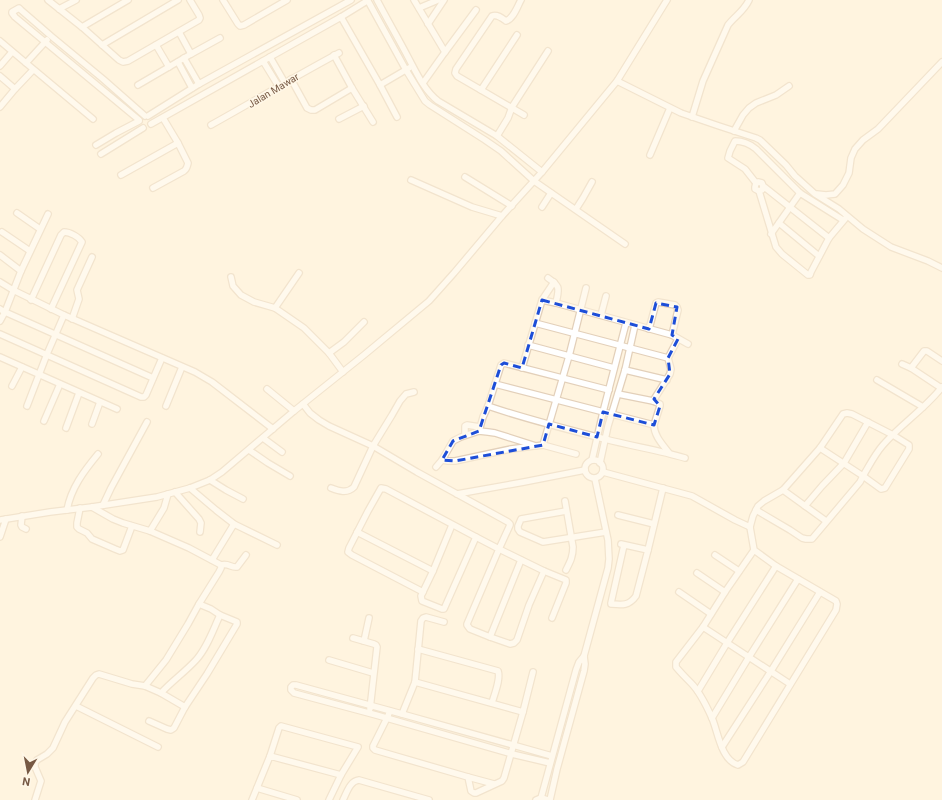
<svg xmlns="http://www.w3.org/2000/svg" width="942" height="800" viewBox="0 0 942 800" font-family="Roboto,sans-serif">
<style>
.lines{fill:none;stroke-linecap:round;stroke-linejoin:round}
.street-casing{stroke:#e3d0ba;stroke-width:8}
.street{stroke:#fff;stroke-width:5.5}
.marked{fill:none;stroke:#1d4ed8;stroke-width:3;stroke-dasharray:8 5;stroke-linejoin:round}
.labels{text-anchor:middle;stroke-width:3;stroke-linejoin:round;paint-order:stroke}
.street-label{font-size:10px;fill:#775944;stroke:#fff7e7}
</style>
<rect width="100%" height="100%" fill="#fff4df"/>
<g class="lines">
<g class="street-casing">
<g id="street">
<polyline points="48,0 82,27 119,60 123,62 128,61 199,20 200,18 199,15 190,0"/>
<polyline points="223,0 238,24 240,26 244,25 287,0"/>
<path d="M377 0C387 19 398 38 408 57 416 72 424 90 438 101L497 136 542 172"/>
<polyline points="414,0 445,52 423,83"/>
<path d="M521 0C517 7 514 18 506 21 502 18 497 14 492 16L456 69 455 73 457 76 524 115"/>
<polyline points="368,1 406,70 425,101 430,105 485,140 501,151 534,181 625,244"/>
<polyline points="419,8 438,0"/>
<polyline points="59,9 76,0"/>
<polyline points="341,17 380,85 409,68"/>
<polyline points="428,24 444,0"/>
<polyline points="82,27 128,0"/>
<polyline points="179,32 191,54 220,38"/>
<polyline points="0,41 26,63 47,40"/>
<polyline points="102,45 178,0"/>
<polyline points="156,45 169,67"/>
<polyline points="445,52 476,10"/>
<polyline points="334,55 352,88 373,122"/>
<polyline points="270,57 285,83"/>
<polyline points="184,58 199,84"/>
<polyline points="263,61 279,87"/>
<polyline points="178,62 192,88"/>
<polyline points="26,63 93,119"/>
<polyline points="0,66 12,52"/>
<polyline points="0,76 15,89"/>
<polyline points="291,79 307,108 311,110 315,110 352,88"/>
<polyline points="617,81 681,113 719,126 756,138 760,140 786,165 795,176 815,194 839,209 863,229 891,247 928,261 942,268"/>
<polyline points="138,85 191,54"/>
<polyline points="380,85 397,117"/>
<polyline points="481,90 517,35"/>
<polyline points="0,107 15,89 33,70"/>
<polyline points="148,116 199,84 351,0"/>
<path d="M692 117 703 81 728 25C735 16 744 11 749 0"/>
<polyline points="339,119 364,106"/>
<polyline points="139,120 15,17 12,13 12,12 19,8 21,10 51,36 103,79 145,116"/>
<polyline points="151,124 341,17 367,1"/>
<path d="M211 125C254 101 296 76 339 53"/>
<polyline points="734,131 743,115 749,108 756,103 776,95 789,86"/>
<polyline points="497,136 508,118 512,107 548,51"/>
<polyline points="96,145 116,133 139,121"/>
<polyline points="101,154 143,128"/>
<polyline points="650,155 670,108"/>
<polyline points="121,175 178,143"/>
<polyline points="465,177 512,206"/>
<polyline points="411,180 472,207 502,216"/>
<path d="M756 183 745 169 728 158 730 151 735 141C742 141 750 144 756 149L800 193 843 220"/>
<polyline points="763,186 762,190 759,191 755,189 755,187 756,183 758,182 762,183 763,186 829,238"/>
<path d="M153 188 184 171C187 169 187 167 188 163L178 143 163 118"/>
<polyline points="759,191 776,247 782,254 808,275 810,275 811,272 829,238 845,219"/>
<polyline points="817,194 826,195 835,194 843,185 849,173 851,158 855,149 863,140 878,129 942,62"/>
<polyline points="542,207 551,193"/>
<polyline points="576,209 583,198 592,182"/>
<polyline points="17,213 40,229"/>
<polyline points="779,223 819,256"/>
<polyline points="2,232 30,251"/>
<polyline points="771,234 800,193"/>
<polyline points="0,255 21,271"/>
<polyline points="231,277 233,286 241,295 254,302 275,308 304,328 329,353 343,372"/>
<path d="M548 278C561 287 559 288 556 303"/>
<polyline points="0,282 13,290 64,315 195,372 212,382 273,429"/>
<path d="M31 300 61 235 64 232C70 232 79 237 82 242L51 309"/>
<polyline points="542,300 556,303 672,335 688,344"/>
<polyline points="275,308 299,273"/>
<polyline points="0,309 5,312 153,378"/>
<polyline points="601,315 606,296"/>
<polyline points="72,319 79,299 77,290 92,257"/>
<polyline points="0,321 5,312 21,271 48,214"/>
<polyline points="535,323 668,358"/>
<polyline points="649,329 656,303 658,302 675,305 677,307 678,310 672,335"/>
<polyline points="0,334 141,397 144,397 146,395 162,358"/>
<polyline points="528,345 614,368"/>
<polyline points="329,353 344,342 364,322"/>
<polyline points="0,357 117,409"/>
<polyline points="902,364 911,368 924,351 927,351 942,361"/>
<polyline points="522,368 542,300 554,282"/>
<polyline points="911,368 941,388"/>
<polyline points="625,370 667,380"/>
<polyline points="877,380 923,407"/>
<polyline points="495,384 654,425"/>
<polyline points="12,386 22,367"/>
<polyline points="267,389 294,411"/>
<path d="M618 394 653 401 660 404V406L654 425C654 436 663 445 669 453"/>
<polyline points="653,401 670,374 671,369 668,358 678,339"/>
<polyline points="303,404 310,413 319,420 329,426 373,446 417,472 508,522 510,524 510,525 499,549 544,571 566,580 566,583 552,618"/>
<polyline points="27,406 47,354 64,315"/>
<polyline points="166,406 182,367"/>
<path d="M488 406C526 419 566 429 605 439 631 446 658 450 685 458"/>
<polyline points="44,421 60,384"/>
<polyline points="92,424 100,402"/>
<polyline points="66,428 79,393"/>
<polyline points="479,431 483,417 488,406 501,365 504,363 609,390"/>
<polyline points="465,435 465,426 467,425 480,427"/>
<polyline points="263,438 282,452"/>
<polyline points="543,445 569,356 586,288"/>
<polyline points="249,450 268,463 290,476"/>
<circle cx="594" cy="469" r="9"/>
<polyline points="442,460 448,461 455,461 511,449 534,446"/>
<polyline points="592,460 603,412 626,323"/>
<polyline points="600,463 608,426 625,370 635,325"/>
<polyline points="436,467 442,460 453,441 461,437 479,431 488,432 495,433 536,446 543,445 576,454"/>
<polyline points="603,472 692,496 735,520 750,527"/>
<polyline points="210,480 226,490 243,499"/>
<polyline points="190,488 216,510 234,524 277,545"/>
<path d="M331 488C339 491 347 494 354 487L373 446 392 415 400 401 406 394 414 392"/>
<polyline points="783,490 826,521"/>
<polyline points="175,492 199,519 201,523 200,532"/>
<polyline points="457,494 524,482 585,470"/>
<path d="M565 501 573 547C573 557 570 562 566 570"/>
<polyline points="103,505 111,488 147,422"/>
<polyline points="805,506 822,486 844,463 868,422"/>
<polyline points="92,507 113,519 123,523 150,531 189,548 221,565 221,568 219,572 199,604 188,624 166,660 145,686"/>
<polyline points="80,508 77,523 77,527 79,529 87,533 92,539 115,549 120,551 123,550 132,526"/>
<path d="M67 510C71 488 84 471 98 454"/>
<polyline points="756,510 790,530 802,538 806,539 812,539 860,482 863,476 820,448"/>
<polyline points="566,511 521,519 518,526 518,529 520,532 543,542 606,532"/>
<polyline points="618,515 654,524"/>
<polyline points="22,516 21,525 22,527 26,529"/>
<polyline points="0,520 50,512 92,507 157,497 190,488 210,480 222,472 294,411 364,355 429,301 454,273 502,216 542,172 617,81 667,0"/>
<polyline points="452,525 433,571 421,596 422,601 442,609 444,609 476,537"/>
<polyline points="150,531 164,508 168,494"/>
<polyline points="357,532 433,571"/>
<polyline points="0,537 6,519"/>
<path d="M621 544 648 550 636 596C629 606 622 605 611 604V603L624 545"/>
<polyline points="648,550 663,488"/>
<path d="M754 550 725 592 703 627 676 662V667C681 673 686 678 691 683 700 692 707 707 712 718 718 732 721 760 738 765L743 762 836 610 837 604 836 601 776 566 754 550 750 527 753 516 758 506 764 501 783 490 820 448 843 414 847 413 852 414 893 435 909 445V449L885 488 881 489 863 476C869 466 875 454 883 445 901 424 925 409 942 387"/>
<polyline points="715,555 739,571"/>
<polyline points="212,560 234,524"/>
<path d="M221 565C229 563 231 568 237 567L246 555"/>
<polyline points="697,573 725,592"/>
<polyline points="423,592 352,555 348,552 349,548 368,511 381,488 386,489 476,537 499,549 467,624 467,625 470,629 490,637 521,560"/>
<polyline points="679,592 711,614"/>
<polyline points="703,627 790,684"/>
<polyline points="490,637 510,644 514,643 517,640 529,605 544,571"/>
<polyline points="353,638 374,644 376,645 377,647 370,709"/>
<polyline points="364,641 369,618"/>
<path d="M418 649 498 671C501 679 494 695 492 703"/>
<polyline points="329,660 373,673"/>
<polyline points="698,691 727,643 776,566"/>
<path d="M161 693C172 681 185 672 196 660 207 648 213 630 220 615"/>
<polyline points="76,706 158,747"/>
<polyline points="390,711 387,718 373,746 373,748 375,750 468,777 471,791 474,793 476,793 502,781 504,778 523,712 415,682 421,621 423,618 426,617 444,622"/>
<polyline points="523,712 533,672"/>
<polyline points="402,714 415,682"/>
<polyline points="712,718 749,657 798,579"/>
<polyline points="149,721 167,729 171,730 174,728 185,707 207,674 237,624 237,622 220,615 211,609 199,604"/>
<polyline points="722,747 771,671 820,592"/>
<polyline points="270,756 279,728 281,726 358,747 341,775"/>
<polyline points="550,763 512,754 376,715 294,693 291,690 291,687 293,685 296,685 402,714 552,756"/>
<polyline points="468,777 494,784"/>
<polyline points="257,788 297,800"/>
<polyline points="541,798 576,670 579,662 584,656 608,568 609,559 608,540 595,479"/>
<polyline points="35,800 41,781 35,767 35,763 37,760 47,754 53,748 65,722 93,678 96,675 99,674 132,684 145,686 161,693 185,707"/>
<polyline points="252,800 270,756 341,775 329,800"/>
<path d="M343 800C347 792 350 781 359 780L429 800"/>
<polyline points="536,800 541,798 548,800"/>
<polyline points="550,800 557,769 584,671 585,664 584,656"/>
</g>
</g>
<use href="#street" class="street"/>
</g>
<path d="M0 0H942V800H0ZM542 300 649 329 656 303 677 307 672 335 678 339 668 358 670 374 654 399 660 406 654 425 603 412 597 437 549 424 543 445 455 461 442 460 453 441 479 431 501 365 504 363 522 368Z" fill="#fff4df" fill-opacity=".55" fill-rule="evenodd"/>
<path class="marked" d="M542 300 649 329 656 303 677 307 672 335 678 339 668 358 670 374 654 399 660 406 654 425 603 412 597 437 549 424 543 445 455 461 442 460 453 441 479 431 501 365 504 363 522 368Z"/>
<g class="labels">
<g class="street-label">
<text transform="translate(273 90) rotate(-31)" y="4">Jalan Mawar</text>
</g>
</g>
<g transform="translate(28 772) rotate(190)" stroke="#fff7e7" stroke-width="3" paint-order="stroke">
<path d="M0-3L7 15L0 10L-7 15Z" fill="#775944"/>
<text y="-6" font-size="11" font-weight="bold" text-anchor="middle" fill="#775944">N</text>
</g>
</svg>
